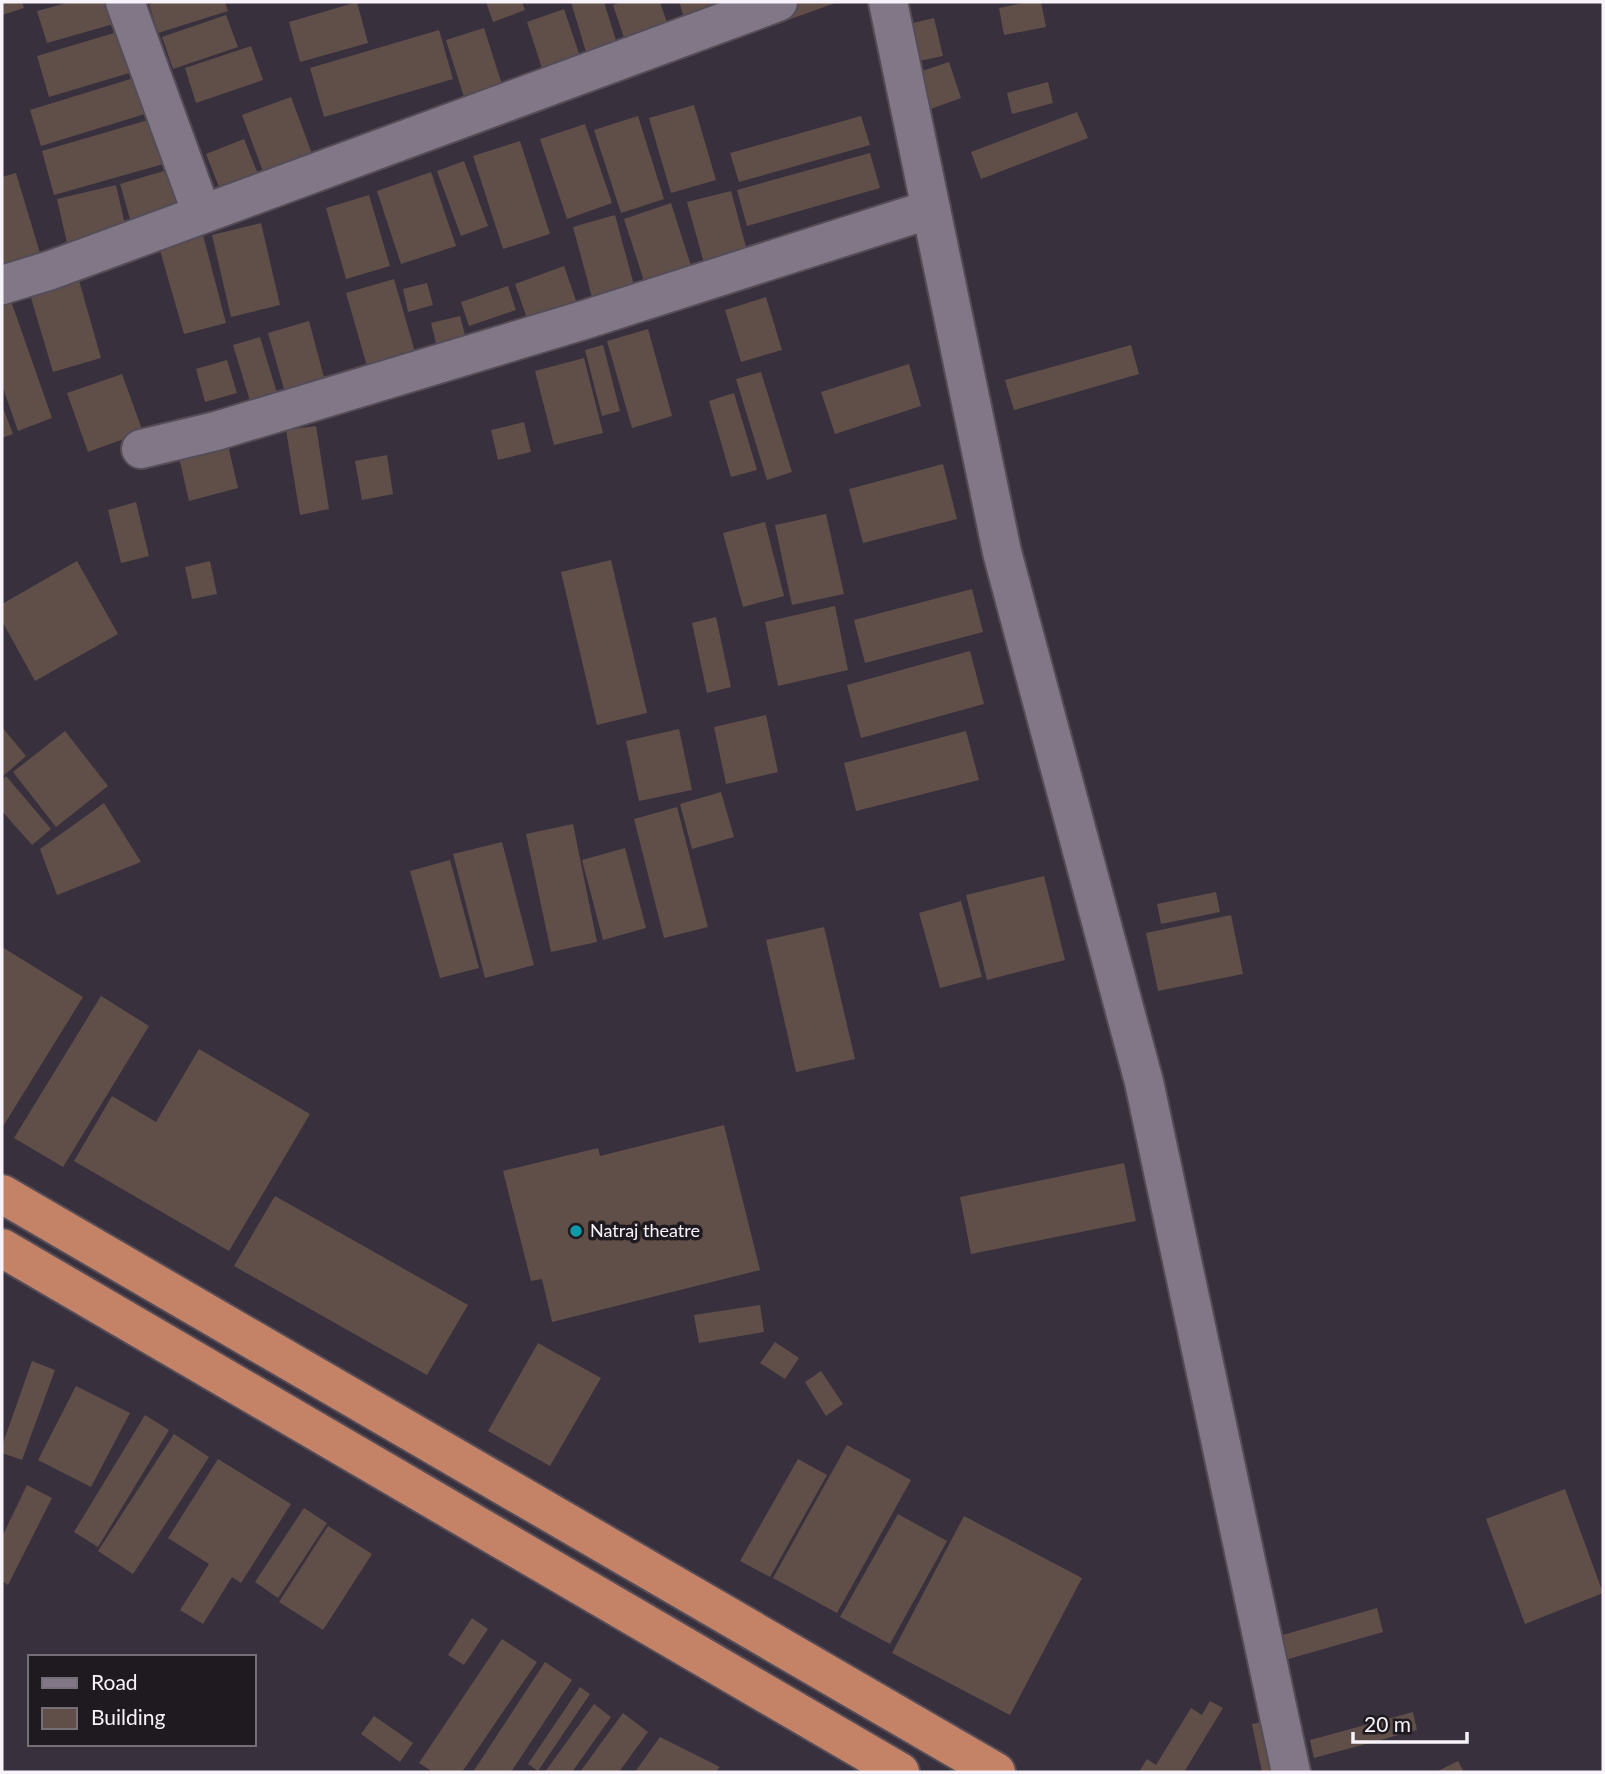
<svg xmlns="http://www.w3.org/2000/svg" width="1605" height="1774" viewBox="0 0 1605 1774" font-family="Lato,sans-serif">
<style>
.building{fill:#604f49}
.lines{fill:none;stroke-linecap:round;stroke-linejoin:round}
.minor-casing{stroke:#544c57;stroke-width:42}
.highway-casing{stroke:#544c57;stroke-width:42}
.minor{stroke:#817786;stroke-width:38}
.highway{stroke:#c48267;stroke-width:38}
.culture-dot{fill:#0f9aa8;stroke:#1e1a20;stroke-width:2.5}
.labels{text-anchor:middle;stroke-width:7;stroke-linejoin:round;paint-order:stroke}
.poi-label{font-size:18px;fill:#f8f2fa;stroke:#1e1a20;text-anchor:start}
</style>
<rect width="100%" height="100%" fill="#39303d"/>
<g class="building">
<polygon points="2,2 22,2 24,8 2,15"/>
<polygon points="70,2 111,2 117,23 47,43 37,11"/>
<polygon points="157,2 225,2 228,11 158,33 149,4"/>
<polygon points="357,2 368,43 300,62 289,22"/>
<polygon points="486,2 522,2 525,10 493,22"/>
<polygon points="571,2 604,2 627,75 596,85"/>
<polygon points="622,2 660,2 678,55 635,70 613,5"/>
<polygon points="679,2 737,2 694,47"/>
<polygon points="765,2 838,2 763,29 755,5"/>
<polygon points="1028,2 1041,2 1046,27 1004,35 999,8"/>
<polygon points="564,9 587,77 549,90 527,22"/>
<polygon points="226,15 238,47 173,69 162,37"/>
<polygon points="934,18 943,56 914,62 905,25"/>
<polygon points="484,28 511,113 473,126 446,40"/>
<polygon points="124,30 136,71 49,97 37,56"/>
<polygon points="439,30 453,79 324,117 310,68"/>
<polygon points="251,46 263,80 196,103 185,68"/>
<polygon points="949,62 961,98 928,110 916,73"/>
<polygon points="137,77 148,113 41,146 30,110"/>
<polygon points="1048,82 1053,103 1012,114 1007,93"/>
<polygon points="291,97 317,167 268,185 242,115"/>
<polygon points="694,105 716,180 671,193 649,118"/>
<polygon points="1077,112 1088,138 981,179 971,152"/>
<polygon points="638,116 664,199 621,213 594,130"/>
<polygon points="861,116 870,145 739,182 730,153"/>
<polygon points="155,118 167,163 54,195 42,151"/>
<polygon points="585,124 612,203 567,219 540,139"/>
<polygon points="244,139 262,184 224,200 206,154"/>
<polygon points="520,141 550,234 503,249 473,156"/>
<polygon points="870,153 880,188 747,226 737,190"/>
<polygon points="464,161 488,226 461,236 437,171"/>
<polygon points="174,168 186,210 132,226 120,184"/>
<polygon points="431,172 456,246 401,264 377,191"/>
<polygon points="16,173 40,253 2,265 2,177"/>
<polygon points="116,185 126,229 67,243 57,199"/>
<polygon points="731,191 750,262 707,274 687,202"/>
<polygon points="369,195 390,266 346,279 326,208"/>
<polygon points="671,203 692,269 645,284 624,219"/>
<polygon points="615,215 635,289 593,301 573,227"/>
<polygon points="261,223 280,305 231,317 212,235"/>
<polygon points="203,235 226,323 184,334 159,247"/>
<polygon points="564,266 580,312 531,330 515,284"/>
<polygon points="78,277 101,358 53,372 29,291"/>
<polygon points="394,279 417,359 369,373 346,293"/>
<polygon points="427,283 433,305 408,312 403,289"/>
<polygon points="508,286 516,310 469,326 461,302"/>
<polygon points="766,297 782,350 741,362 725,310"/>
<polygon points="11,301 52,418 18,431 2,385 2,304"/>
<polygon points="460,316 466,339 437,347 431,323"/>
<polygon points="309,321 326,385 286,396 268,333"/>
<polygon points="648,329 672,416 632,428 607,341"/>
<polygon points="260,337 277,393 250,401 233,345"/>
<polygon points="603,345 620,411 602,416 585,350"/>
<polygon points="1131,345 1139,374 1014,410 1005,380"/>
<polygon points="584,358 603,433 554,445 535,371"/>
<polygon points="227,360 237,393 205,402 196,369"/>
<polygon points="909,364 921,406 835,434 821,392"/>
<polygon points="761,372 792,472 767,480 736,379"/>
<polygon points="122,374 143,432 88,452 67,393"/>
<polygon points="734,393 757,470 731,477 709,401"/>
<polygon points="2,405 13,434 2,438"/>
<polygon points="524,422 531,452 498,460 491,430"/>
<polygon points="316,426 329,509 300,515 286,430"/>
<polygon points="227,441 238,488 189,501 178,453"/>
<polygon points="387,455 393,494 362,500 355,461"/>
<polygon points="943,464 957,519 863,543 849,489"/>
<polygon points="136,502 149,556 121,563 108,510"/>
<polygon points="826,514 844,594 792,605 775,525"/>
<polygon points="765,522 784,596 743,607 723,533"/>
<polygon points="611,560 647,713 597,725 561,572"/>
<polygon points="77,561 118,634 35,681 2,621 2,604"/>
<polygon points="210,561 217,594 192,599 185,567"/>
<polygon points="972,589 983,632 865,663 854,620"/>
<polygon points="835,606 848,670 778,686 765,622"/>
<polygon points="716,617 731,687 707,693 692,623"/>
<polygon points="970,651 984,704 861,738 847,685"/>
<polygon points="766,715 778,772 726,784 714,727"/>
<polygon points="2,727 26,756 2,777"/>
<polygon points="679,729 692,790 639,801 626,741"/>
<polygon points="65,731 108,786 56,827 13,772"/>
<polygon points="966,731 979,780 856,811 844,763"/>
<polygon points="6,776 51,829 32,845 2,811 2,780"/>
<polygon points="721,792 734,837 692,849 680,804"/>
<polygon points="104,803 141,862 57,895 40,849"/>
<polygon points="677,807 708,927 664,938 634,819"/>
<polygon points="573,824 597,942 551,952 526,834"/>
<polygon points="502,842 534,965 485,978 453,854"/>
<polygon points="625,848 646,928 603,940 582,860"/>
<polygon points="450,860 479,968 440,978 410,871"/>
<polygon points="1044,876 1065,960 987,980 966,895"/>
<polygon points="1216,892 1220,912 1161,924 1157,904"/>
<polygon points="961,901 982,977 940,988 919,913"/>
<polygon points="1231,915 1243,974 1158,991 1146,933"/>
<polygon points="824,927 855,1059 796,1072 766,940"/>
<polygon points="2,947 83,997 2,1128"/>
<polygon points="101,996 149,1026 63,1167 14,1138"/>
<polygon points="199,1049 310,1114 229,1251 74,1161 112,1096 156,1122"/>
<polygon points="724,1125 760,1270 552,1322 542,1279 531,1281 503,1171 598,1148 600,1156"/>
<polygon points="1124,1163 1136,1221 971,1254 960,1197"/>
<polygon points="275,1196 468,1305 427,1375 234,1266"/>
<polygon points="760,1305 764,1332 699,1343 694,1315"/>
<polygon points="775,1342 799,1358 785,1379 760,1363"/>
<polygon points="538,1343 601,1378 550,1466 488,1431"/>
<polygon points="32,1361 55,1370 22,1460 2,1453 2,1446"/>
<polygon points="821,1371 843,1404 826,1416 805,1382"/>
<polygon points="76,1386 130,1413 91,1487 38,1460"/>
<polygon points="145,1415 169,1430 98,1547 74,1532"/>
<polygon points="174,1434 209,1457 133,1574 98,1551"/>
<polygon points="847,1445 911,1480 837,1613 773,1578"/>
<polygon points="218,1459 291,1504 241,1583 232,1577 203,1624 180,1610 209,1564 168,1538"/>
<polygon points="798,1459 827,1475 770,1577 740,1561"/>
<polygon points="27,1485 52,1498 8,1585 2,1581 2,1537"/>
<polygon points="1565,1489 1603,1593 1525,1624 1486,1519"/>
<polygon points="304,1508 327,1523 278,1598 255,1582"/>
<polygon points="898,1514 947,1541 890,1644 840,1617"/>
<polygon points="964,1516 1082,1578 1010,1715 892,1653"/>
<polygon points="328,1526 372,1554 323,1630 279,1602"/>
<polygon points="1377,1608 1383,1632 1285,1660 1279,1636"/>
<polygon points="472,1618 488,1629 464,1665 448,1655"/>
<polygon points="502,1639 537,1662 462,1772 433,1772 419,1763"/>
<polygon points="545,1662 572,1680 511,1772 473,1772"/>
<polygon points="580,1687 590,1694 538,1771 528,1764"/>
<polygon points="1210,1701 1223,1708 1184,1772 1139,1772 1147,1759 1156,1765 1191,1708 1202,1715"/>
<polygon points="594,1704 611,1717 572,1772 545,1772"/>
<polygon points="1413,1712 1417,1730 1314,1758 1310,1740"/>
<polygon points="623,1713 648,1732 619,1772 580,1772"/>
<polygon points="374,1716 413,1743 400,1762 361,1734"/>
<polygon points="1267,1721 1278,1770 1262,1772 1252,1724"/>
<polygon points="660,1737 720,1767 715,1772 635,1772"/>
<polygon points="1458,1761 1464,1772 1436,1772"/>
</g>
<g class="lines">
<g class="minor-casing">
<g id="minor">
<polyline points="125,2 202,214"/>
<polyline points="888,2 1002,552 1144,1082 1291,1772"/>
<polyline points="2,285 51,270 778,2"/>
<polyline points="141,449 216,431 584,320 931,209"/>
</g>
</g>
<g class="highway-casing">
<g id="highway">
<polyline points="2,1194 996,1772"/>
<polyline points="2,1248 900,1772"/>
</g>
</g>
<use href="#minor" class="minor"/>
<use href="#highway" class="highway"/>
</g>
<circle class="culture-dot" cx="576" cy="1231" r="7"/>
<g class="labels">
<g class="poi-label">
<text x="590" y="1237">Natraj theatre</text>
</g>
</g>
<rect width="1605" height="1774" fill="none" stroke="#f8f2fa" stroke-width="7"/>
<rect x="28" y="1655" width="228" height="91" fill="#1e1a20" stroke="#757077" stroke-width="2"/>
<rect x="42" y="1678" width="35" height="10" fill="#817786" stroke="#757077" stroke-width="2"/>
<text x="91" y="1690" font-size="21" fill="#f8f2fa">Road</text>
<rect x="42" y="1708" width="35" height="21" fill="#604f49" stroke="#757077" stroke-width="2"/>
<text x="91" y="1725" font-size="21" fill="#f8f2fa">Building</text>
<path d="M1353 1732v10h114v-10" fill="none" stroke="#f8f2fa" stroke-width="3.5"/>
<text x="1364" y="1732" font-size="21" fill="#f8f2fa" stroke="#1e1a20" stroke-width="5" paint-order="stroke">20 m</text>
</svg>
